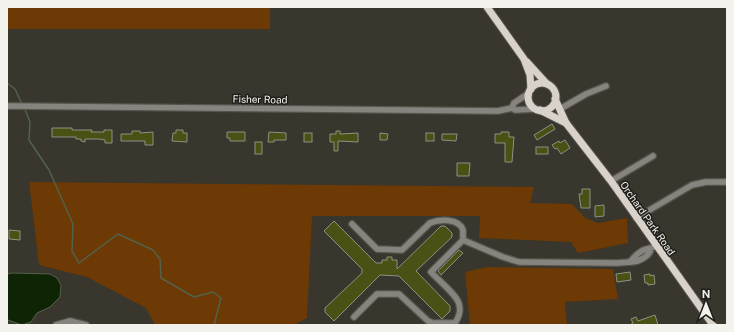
<svg xmlns="http://www.w3.org/2000/svg" width="734" height="332" viewBox="0 0 734 332" font-family="'Public Sans',sans-serif">
<style>
.green{fill:#6d3904}
.water{fill:#0f2404;stroke:#53624a}
.lines{fill:none;stroke-linecap:round;stroke-linejoin:round}
.stream{stroke:#53624a;stroke-width:1.5}
.building{fill:#495115;stroke:#8e9085}
.minor-casing{stroke:#56544c;stroke-width:8}
.major-casing{stroke:#56544c;stroke-width:9}
.minor{stroke:#878480;stroke-width:5.5}
.major{stroke:#d8d2ca;stroke-width:7}
.labels{text-anchor:middle;stroke-width:3;stroke-linejoin:round;paint-order:stroke}
.street-label{font-size:10px;fill:#f3f2ec;stroke:#1f1e1a}
</style>
<rect width="100%" height="100%" fill="#38362d"/>
<g class="green">
<rect x="7" y="7" width="263" height="22"/>
<polygon points="29,182 534,187 530,203 572,204 585,218 598,223 627,218 628,243 578,253 571,242 479,238 480,216 312,216 307,318 294,325 155,325 146,308 87,277 39,265"/>
<polygon points="487,267 613,269 618,299 565,302 567,325 470,325 465,272"/>
</g>
<polygon class="water" points="12,273 50,274 57,278 61,285 60,297 50,307 37,313 31,322 22,325 8,320 7,319 7,274"/>
<g class="lines">
<g class="stream">
<polyline points="7,83 15,89 22,104"/>
<polyline points="24,107 30,122 29,140 49,170 73,224 72,251 79,263 118,234 153,250 160,259 161,278 194,297 213,292 221,298 214,325"/>
</g>
</g>
<g class="building">
<polygon points="552,124 555,129 537,140 534,135"/>
<polygon points="52,128 72,128 72,130 92,130 91,132 104,132 104,130 112,130 112,143 105,143 105,140 99,139 85,139 85,142 81,141 81,139 76,139 76,137 52,137"/>
<polygon points="176,130 183,130 183,133 187,133 187,142 172,141 173,133 176,133"/>
<polygon points="132,131 140,131 140,133 153,132 153,145 145,145 145,141 121,141 121,134 132,134"/>
<polygon points="336,131 340,131 340,134 358,133 358,142 338,141 338,151 334,151 334,142 330,142 330,134 336,134"/>
<polygon points="227,132 245,132 245,141 230,141 230,138 227,138"/>
<polygon points="269,132 286,133 286,140 274,140 274,142 268,142"/>
<polygon points="501,132 509,132 509,137 514,137 512,162 505,162 505,143 495,143 495,134 501,134"/>
<rect x="304" y="133" width="8" height="9"/>
<polygon points="380,133 388,134 387,140 380,140"/>
<rect x="426" y="133" width="8" height="8"/>
<polygon points="442,134 457,134 456,141 442,140"/>
<polygon points="565,140 570,148 561,154 557,148 555,149 552,145 559,141 560,143"/>
<rect x="255" y="142" width="7" height="12"/>
<rect x="536" y="147" width="12" height="7"/>
<polygon points="457,163 470,163 469,176 457,176"/>
<polygon points="582,189 590,189 590,208 581,208 579,194 582,194"/>
<polygon points="604,205 604,216 595,217 595,206"/>
<polygon points="334,221 376,263 382,263 382,260 387,260 387,257 392,257 392,260 397,260 397,269 441,226 445,226 452,233 452,237 416,271 450,306 450,311 442,319 399,276 380,275 334,321 325,312 325,308 362,273 362,269 324,231"/>
<polygon points="9,230 20,231 20,240 9,239"/>
<polygon points="459,250 463,253 441,275 438,271"/>
<polygon points="630,272 631,280 617,282 616,274"/>
<polygon points="650,274 650,276 654,275 655,284 648,285 648,283 645,283 644,275"/>
<polygon points="655,315 658,325 630,325 633,323 631,319 636,317 638,321"/>
</g>
<g class="lines">
<g class="minor-casing">
<g id="minor">
<polyline points="7,106 498,111 512,108 515,110 536,109"/>
<polyline points="512,108 514,103 529,93"/>
<polyline points="560,109 586,94 606,86"/>
<polyline points="611,181 653,156"/>
<polyline points="636,218 692,185 706,182 727,182"/>
<path d="M352 224 377 249 402 250 430 223C439 219 459 218 463 230 463 233 463 237 463 240L431 272C438 280 457 295 459 304 461 312 459 317 455 323H433L428 321 399 294H377L354 317"/>
<polyline points="463,240 503,257 519,262 617,263 630,262"/>
<path d="M651 249C649 257 638 262 630 262 634 257 641 250 647 249 650 248 653 248 656 246"/>
<polyline points="56,325 70,321 86,325"/>
</g>
</g>
<g class="major-casing">
<g id="major">
<polyline points="487,7 524,59 530,75 531,89"/>
<polyline points="527,62 547,84"/>
<circle cx="542" cy="97" r="14"/>
<polyline points="555,99 566,123 611,181 713,325"/>
<polyline points="540,110 566,123"/>
</g>
</g>
<use href="#minor" class="minor"/>
<use href="#major" class="major"/>
</g>
<g class="labels">
<g class="street-label">
<text transform="translate(260 99) rotate(1)" y="4">Fisher Road</text>
<text transform="translate(648 218) rotate(55)" y="4">Orchard Park Road</text>
</g>
</g>
<rect width="734" height="332" fill="none" stroke="#f3f2ec" stroke-width="16"/>
<g transform="translate(706 304)" stroke="#1f1e1a" stroke-width="3" paint-order="stroke">
<path d="M0-3L7 15L0 10L-7 15Z" fill="#f3f2ec"/>
<text y="-6" font-size="11" font-weight="bold" text-anchor="middle" fill="#f3f2ec">N</text>
</g>
</svg>
